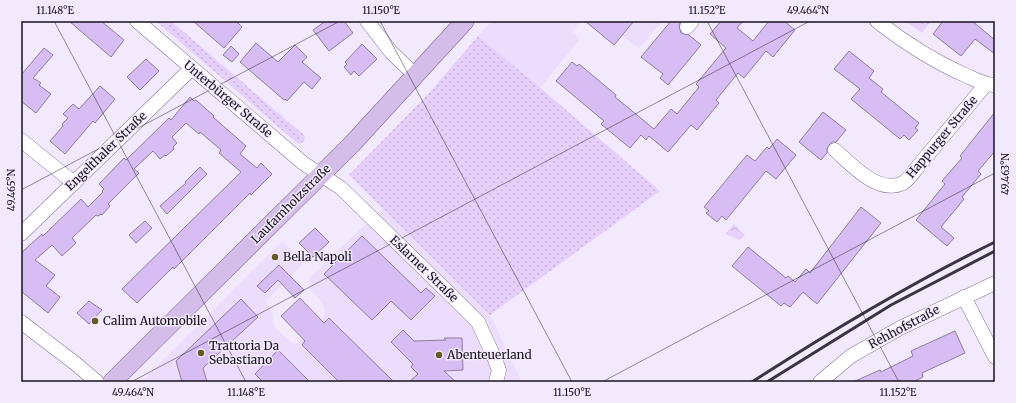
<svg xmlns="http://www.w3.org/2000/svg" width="1016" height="403" viewBox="0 0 1016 403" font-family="Merriweather,serif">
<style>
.built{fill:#edddfd}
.grass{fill:url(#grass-dots)}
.park{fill:url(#park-crowns)}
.building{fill:#d8bcf4;stroke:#8d7e9c}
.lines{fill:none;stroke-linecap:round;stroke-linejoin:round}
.minor-casing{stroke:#857694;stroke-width:15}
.major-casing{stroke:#806698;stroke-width:19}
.minor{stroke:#fff;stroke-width:14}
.major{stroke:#d4bee9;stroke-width:18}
.rail{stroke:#3a3340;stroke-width:3}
.ticks{fill:none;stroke:#17111c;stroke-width:1;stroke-opacity:0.45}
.poi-dot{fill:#655a27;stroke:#f3e9fd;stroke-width:1.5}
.labels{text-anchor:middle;stroke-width:3;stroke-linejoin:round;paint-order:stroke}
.street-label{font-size:12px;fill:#17111c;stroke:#f3e9fd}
.poi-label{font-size:12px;fill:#17111c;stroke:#f3e9fd;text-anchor:start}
.neatline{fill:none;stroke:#17111c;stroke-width:1.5}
.ticks-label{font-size:10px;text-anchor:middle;fill:#17111c}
</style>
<defs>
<pattern id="grass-dots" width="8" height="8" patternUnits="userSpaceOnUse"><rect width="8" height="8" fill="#e6d0fb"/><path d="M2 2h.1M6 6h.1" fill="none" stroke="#c5b2d7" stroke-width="1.8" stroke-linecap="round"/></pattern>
<pattern id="park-crowns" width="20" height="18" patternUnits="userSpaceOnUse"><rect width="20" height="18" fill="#e6d0fb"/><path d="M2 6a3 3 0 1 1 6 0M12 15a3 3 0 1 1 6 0" fill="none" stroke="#c5b2d7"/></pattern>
</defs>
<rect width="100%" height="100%" fill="#f3e9fd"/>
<g class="built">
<polygon points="492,21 580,21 572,32 580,39 540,88 478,36"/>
<polygon points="604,21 662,21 639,49"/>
<polygon points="383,208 490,315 522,382 141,382 282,241 304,263 265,302 271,309 275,328 295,345 325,315 322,302 310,289 309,278"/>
</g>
<g class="grass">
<polygon points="156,21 171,21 305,136 304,142 298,144"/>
<polygon points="478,36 543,90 660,191 490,315 349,175 430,92"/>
</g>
<g class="park">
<polygon points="905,21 931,21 922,33"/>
<polygon points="734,224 745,235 740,240 725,234"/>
</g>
<g class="building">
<polygon points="69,21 101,21 124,40 111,57"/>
<polygon points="193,21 236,21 242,27 224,48"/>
<polygon points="326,21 344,21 353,33 329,51 313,30"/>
<polygon points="585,21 634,21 614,45"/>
<polygon points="671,21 681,21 679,26 681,33 689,35 701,45 668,85 660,78 663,74 641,57"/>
<polygon points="721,21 743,21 737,28 753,41 769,21 784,21 795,30 773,57 766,51 744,78 738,73 716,100 719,103 697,130 691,125 668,152 649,136 646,140 641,135 630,148 601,124 604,121 556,81 572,62 577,66 579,64 616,95 615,97 654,129 671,109 677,114 699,87 696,84 726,48 710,34"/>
<polygon points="943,21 972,21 995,40 995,54 975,39 961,56 933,34"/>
<polygon points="256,43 278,62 295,45 307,57 302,62 321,78 312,89 304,82 287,101 285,99 284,100 240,62"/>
<polygon points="362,44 377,59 359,76 354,71 351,75 344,67 347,64 345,62"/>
<polygon points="231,46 239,54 232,62 223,55"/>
<polygon points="44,48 53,55 33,78 41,83 39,85 51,94 36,113 21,101 21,75"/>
<polygon points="849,51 874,71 869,78 883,89 881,92 919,123 915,128 918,130 909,140 904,135 900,139 851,99 860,89 834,69"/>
<polygon points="146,59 159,71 140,90 127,77"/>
<polygon points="100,86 115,99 95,123 93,121 65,154 50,141 63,126 62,124 68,118 63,114 73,104 79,109"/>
<polygon points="190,97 194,101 196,100 214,116 213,117 246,146 240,154 257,168 261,163 272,174 251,195 250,193 174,269 173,267 137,303 122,289 241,172 219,153 221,150 200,132 199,134 186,123 172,137 177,143 173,147 174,149 166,156 165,155 160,159 153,151 134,169 139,173 108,204 110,206 102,215 101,214 98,216 96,215 72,238 76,243 62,256 52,245 35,260 55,275 46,286 60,297 48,313 21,291 21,253 42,234 43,236 81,199 88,207 103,192 102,191 104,189 99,184 124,158 126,160 169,118 171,120"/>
<polygon points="823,112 846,130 836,142 832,142 829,145 827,149 827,153 821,160 799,142"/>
<polygon points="995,112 995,151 978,171 981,174 962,197 964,199 941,227 954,238 947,246 916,220 945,184 942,181 962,158 960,156"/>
<polygon points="777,139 796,155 776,179 766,171 726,220 722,216 717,222 706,213 709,211 704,207 747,155 755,161 767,147 769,149"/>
<polygon points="200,167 207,174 167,214 160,206 186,183 185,182"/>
<polygon points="861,207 881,223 817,304 803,292 790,307 784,303 781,306 732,266 748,247 786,278 788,276 795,282 806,269 810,273"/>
<polygon points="145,221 152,228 136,243 129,235"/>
<polygon points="315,228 329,242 313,257 299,243"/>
<polygon points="362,236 421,293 426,288 435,296 411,320 391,301 372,320 324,274"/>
<polygon points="279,265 304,290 295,298 278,280 265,293 257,286"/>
<polygon points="300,298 324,323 329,318 394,382 339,382 302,345 305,341 281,316"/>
<polygon points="241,299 258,317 203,368 207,382 182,382 176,361"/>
<polygon points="89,301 102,310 89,324 77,313"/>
<polygon points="403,330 414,341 446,340 444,338 462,338 463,370 444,371 456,382 409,382 418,374 411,367 413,364 391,342"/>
<polygon points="955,331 965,353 922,373 923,377 913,382 853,382 880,370 881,372 913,356 911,351"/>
<polygon points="278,350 310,382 263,382 255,374"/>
</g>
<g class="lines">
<g class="minor-casing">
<g id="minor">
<polyline points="137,21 303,163 341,188 458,302 478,322 494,357 499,370 496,382"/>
<polyline points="367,21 391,52 416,76"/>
<path d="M877 21C905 43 935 62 967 76 976 80 984 84 993 85"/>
<polyline points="687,27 692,21"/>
<polyline points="21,140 74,183"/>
<path d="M835 150C852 165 878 195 903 183 908 180 913 173 916 169L986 84"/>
<polyline points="21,234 192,68"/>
<polyline points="964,297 995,357"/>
<polyline points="21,322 76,364 97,382"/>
<polyline points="820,382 851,356 900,328 995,283"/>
</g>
</g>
<g class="major-casing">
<polyline id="major" points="112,382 352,144 465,21"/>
</g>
<use href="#minor" class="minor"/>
<use href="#major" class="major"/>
<g class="rail">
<path d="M752 382C831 331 911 283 995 242"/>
<polyline points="767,382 891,305 995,251"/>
</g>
</g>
<path class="ticks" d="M54 21 246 382M380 21 572 382M707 21 899 382M21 190 340 21M131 382 810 21M602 382 995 173"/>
<g class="poi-dot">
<circle cx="275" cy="257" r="4"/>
<circle cx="95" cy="321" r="4"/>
<circle cx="201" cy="353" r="4"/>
<circle cx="439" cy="355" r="4"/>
</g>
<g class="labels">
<g class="street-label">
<text transform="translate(228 99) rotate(40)" y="4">Unterbürger Straße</text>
<text transform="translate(942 137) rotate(-50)" y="4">Happurger Straße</text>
<text transform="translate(106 151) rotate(-44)" y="4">Engelthaler Straße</text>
<text transform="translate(291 204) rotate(-45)" y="4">Laufamholzstraße</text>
<text transform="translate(424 269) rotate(44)" y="4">Eslarner Straße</text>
<text transform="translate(904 327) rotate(-28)" y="4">Rehhofstraße</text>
</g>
<g class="poi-label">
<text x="283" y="261">Bella Napoli</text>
<text x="103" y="325">Calim Automobile</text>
<text x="209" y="350">Trattoria Da<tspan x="209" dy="14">Sebastiano</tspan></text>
<text x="447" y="359">Abenteuerland</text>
</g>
</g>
<rect width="1016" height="403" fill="none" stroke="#f3e9fd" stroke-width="44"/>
<rect x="22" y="22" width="972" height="359" class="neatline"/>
<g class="ticks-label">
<text x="55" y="14">11.148°E</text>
<text x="381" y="14">11.150°E</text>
<text x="707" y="14">11.152°E</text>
<text x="808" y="14">49.464°N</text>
<text transform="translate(1005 174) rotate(-90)" y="4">49.463°N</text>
<text transform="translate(11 190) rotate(-90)" y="4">49.465°N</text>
<text x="133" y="396">49.464°N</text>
<text x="246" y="396">11.148°E</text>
<text x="572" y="396">11.150°E</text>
<text x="898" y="396">11.152°E</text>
</g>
</svg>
